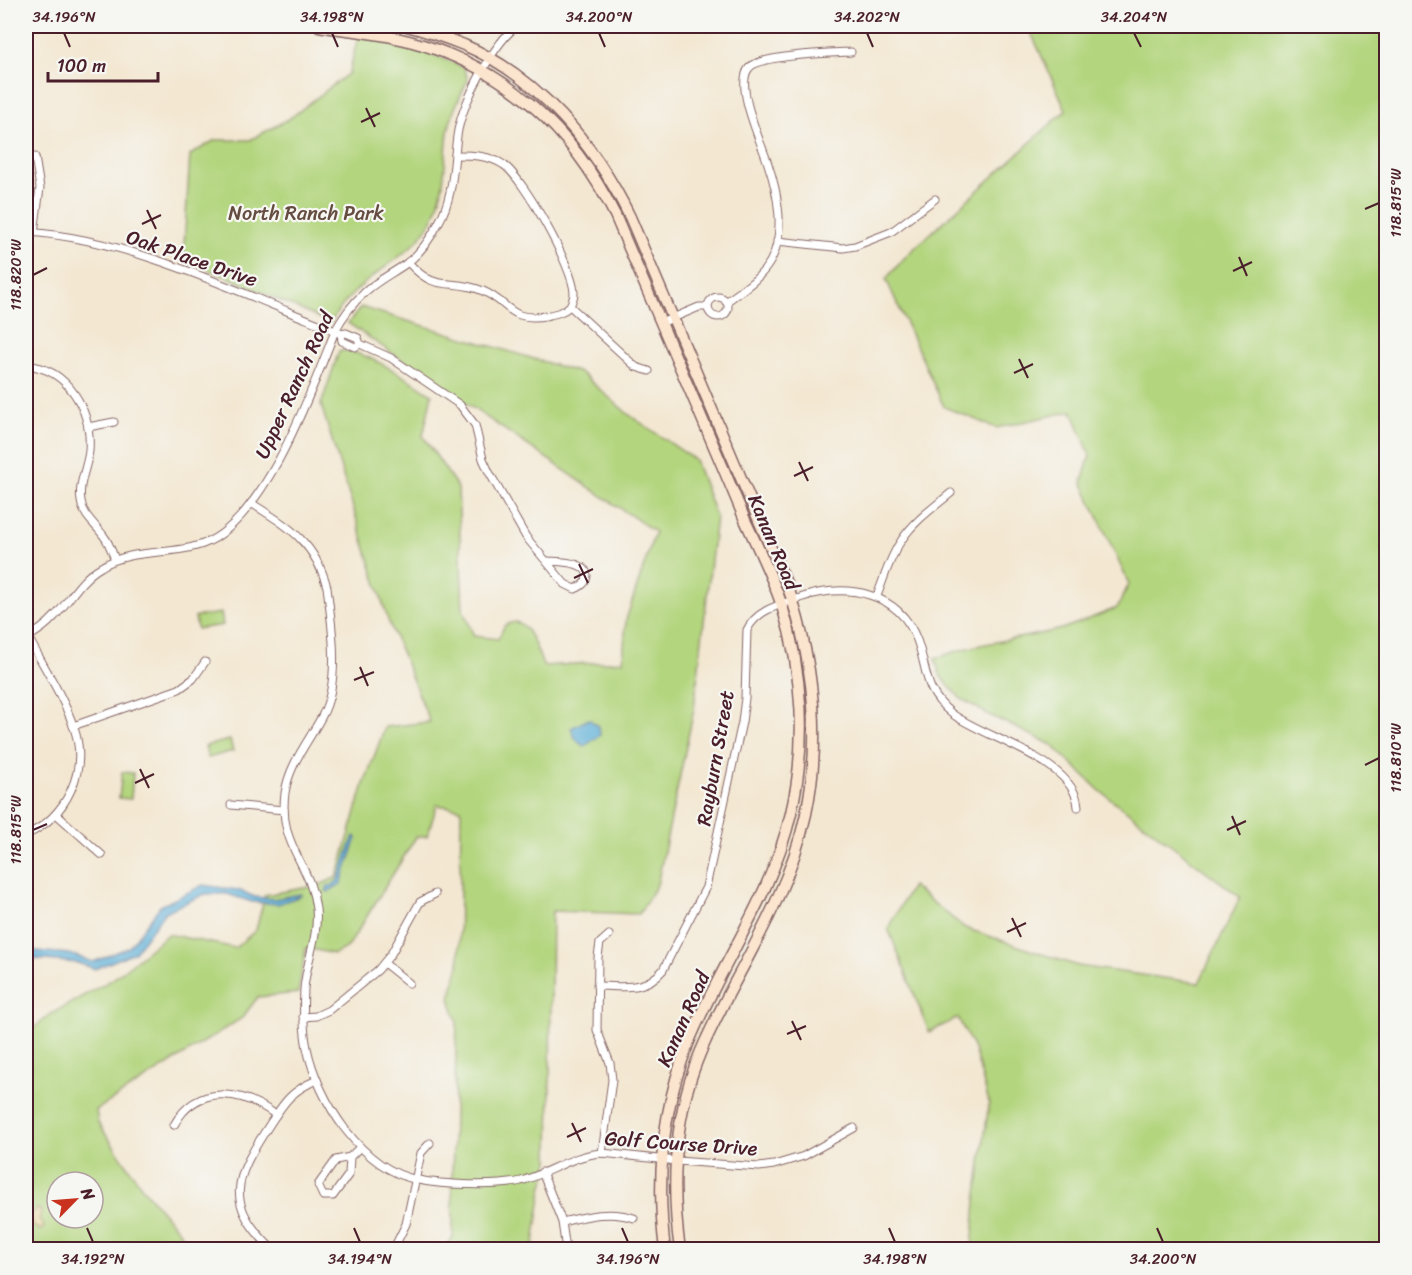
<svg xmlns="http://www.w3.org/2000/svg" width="1412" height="1275" viewBox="0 0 1412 1275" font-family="Sriracha,sans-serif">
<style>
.green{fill:#b3d57e;stroke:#7e7a54;stroke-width:1.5;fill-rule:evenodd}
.sand{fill:#eeda9e;stroke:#9c7c64;stroke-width:1.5}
.water{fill:#5caed7;stroke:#536681;stroke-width:1.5}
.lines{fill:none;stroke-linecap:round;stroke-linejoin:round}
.street-casing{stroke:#856565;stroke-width:9}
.secondary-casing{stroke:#856565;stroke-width:13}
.street{stroke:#fff;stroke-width:7}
.secondary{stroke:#fbe5cf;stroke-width:10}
.ticks{fill:none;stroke:#4a1f2b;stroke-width:2}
.labels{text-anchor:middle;stroke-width:4.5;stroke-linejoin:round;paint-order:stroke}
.park-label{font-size:20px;fill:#644c40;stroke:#f6f6f2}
.street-label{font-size:20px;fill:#4a1f2b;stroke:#f6f6f2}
.neatline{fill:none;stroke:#4a1f2b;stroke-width:2}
.ticks-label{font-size:15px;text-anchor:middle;fill:#4a1f2b}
</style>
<rect width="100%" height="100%" fill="#f6f6f2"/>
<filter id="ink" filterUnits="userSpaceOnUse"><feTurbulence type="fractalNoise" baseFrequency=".0167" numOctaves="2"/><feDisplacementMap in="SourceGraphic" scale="12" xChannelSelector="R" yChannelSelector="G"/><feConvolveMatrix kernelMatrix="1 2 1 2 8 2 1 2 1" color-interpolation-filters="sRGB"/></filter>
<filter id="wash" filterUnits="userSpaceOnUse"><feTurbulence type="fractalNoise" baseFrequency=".008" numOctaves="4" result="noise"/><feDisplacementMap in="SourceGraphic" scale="24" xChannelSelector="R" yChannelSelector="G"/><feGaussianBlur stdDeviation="1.35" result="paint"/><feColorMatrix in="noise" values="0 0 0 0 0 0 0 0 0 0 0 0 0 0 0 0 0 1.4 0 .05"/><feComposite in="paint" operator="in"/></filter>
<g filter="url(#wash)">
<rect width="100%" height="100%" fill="#f3e7d1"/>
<g class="green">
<path d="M1028 26H1386V1249H972L976 1201 989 1102 974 1049 958 1018 929 1032 888 928 912 886 965 928 1078 966 1199 983 1240 897 1099 790 1052 745 987 714 960 698 941 677 935 659C975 642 1019 640 1061 629 1080 623 1098 615 1117 608L1129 584 1082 482 1090 455 1072 411 996 428 944 407 886 279 907 255 1066 110Z"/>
<path d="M358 37C395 38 431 52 464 68L468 80C460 97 451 113 448 132 444 164 446 193 431 222 415 250 390 262 367 281 352 293 340 307 330 323L232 279 183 261 190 155 215 140H250L290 118 349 73Z"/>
<path d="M361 307 581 373 628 414 695 460 716 517 694 709 657 885 639 914 552 911 549 1162 542 1190 533 1249H443L453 1237 452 1178 457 1021 450 998 459 965 461 809 437 805 427 836 416 837 348 947 334 954 306 948 298 993 258 997 242 1018 96 1110 98 1123 144 1190 194 1249 26 1250V1034L51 1014 113 979 168 934 235 948 256 930 265 895 320 885 337 877 364 784 385 727 430 722 388 620 321 405 339 351C363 348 411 381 432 394L423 436 458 488 463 610 474 636 498 639 505 625C509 624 512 622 515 622 529 622 539 655 543 666L623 661 626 620 655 532 348 323ZM57 1182H93V1218H57Z"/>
<polygon points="221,613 223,625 197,629 195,617"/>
<polygon points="230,740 233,751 208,758 205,746"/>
<polygon points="122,772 133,773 131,799 119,798"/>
</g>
<polygon class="sand" points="37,1209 41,1211 39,1219 44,1227 41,1230 31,1225 33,1220 31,1215"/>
<g class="water">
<path d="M589 719 599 727 600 735 585 746C576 743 574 736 571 728Z"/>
<polygon points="354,836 357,838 341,884 328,892 326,891 328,886 333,885 338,880"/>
<polygon points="203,885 238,890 255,897 274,899 301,894 301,896 278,904 252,902 227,894 205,894 165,912 135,952 95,969 77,963 26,958 26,950 70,954 93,962 129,947 160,906"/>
</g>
</g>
<g filter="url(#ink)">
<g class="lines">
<g class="street-casing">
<g id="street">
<path d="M455 155C472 155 489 155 504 165 524 179 574 269 574 293 574 298 572 301 570 306"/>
<path d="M26 232C113 237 206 277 287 311 305 319 324 325 341 334L346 333 358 338 360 344 391 358 460 405 475 425 483 459 489 472 526 537 565 584 575 589C580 587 584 585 586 580 593 561 559 562 548 561"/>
<polyline points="34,233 40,188 35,157"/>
<polyline points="777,241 843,248 855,246 891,232 935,199"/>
<path d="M408 262C437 295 450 277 483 291 509 302 509 322 545 316 554 314 562 313 570 306L636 367 649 371"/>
<circle cx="718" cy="307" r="10"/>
<path d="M726 302C742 290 760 279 770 262 786 234 778 193 768 164 762 144 734 86 749 68 759 55 832 53 851 52"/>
<polyline points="661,323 699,307 708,307"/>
<polyline points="341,334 342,341 355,347 360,344"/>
<path d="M26 365C69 369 92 411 89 451 87 468 78 484 81 501 83 516 95 524 103 535 109 542 112 551 115 560"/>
<polyline points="88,427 114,422"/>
<path d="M251 503C289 527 315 542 327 587 332 626 341 681 322 716 309 741 289 764 285 793 278 846 311 863 316 909 319 936 306 962 304 989 303 1009 303 1028 307 1048 318 1100 361 1169 418 1180 442 1185 497 1187 521 1181 550 1173 572 1155 602 1153L677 1161 759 1167 774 1165 804 1156 854 1128"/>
<path d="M877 596C884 578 890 557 901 541 914 521 934 507 951 493"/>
<path d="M26 638C36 633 47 625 55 616 71 599 80 579 101 567 132 548 170 556 203 544 265 521 312 389 335 331 343 316 353 303 365 292 378 280 393 273 407 263 420 253 431 238 438 224 454 196 453 167 457 136 461 106 493 43 517 26"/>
<polyline points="73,726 179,689 193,679 205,662"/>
<polyline points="231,805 284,810"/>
<polyline points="56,814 102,855"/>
<path d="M26 835C66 817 89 771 74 728 64 698 43 665 28 637"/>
<polyline points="384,963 409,983"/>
<path d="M597 986C624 986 644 992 663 970L706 887 742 722 745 698 747 630C757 609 782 604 803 597 848 583 899 592 917 640 928 670 923 690 951 713 983 738 1076 760 1078 807"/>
<polyline points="303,1017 316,1016 329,1010 378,970 391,954 420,902 435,894"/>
<path d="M174 1125C197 1083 242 1090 276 1115"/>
<polyline points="602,1153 612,1080 610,1063 597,1030 598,957 600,943 609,935"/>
<polyline points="350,1157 349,1174 333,1196 323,1196 318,1185 336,1160 350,1157 360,1147"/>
<polyline points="542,1172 562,1222 566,1250"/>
<path d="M562 1222C587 1216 610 1210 634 1218"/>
<path d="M273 1250C224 1203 234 1179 268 1127 283 1104 290 1091 317 1080"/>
<polyline points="393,1250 406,1224 421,1153 430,1143"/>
</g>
</g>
<g class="secondary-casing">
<g id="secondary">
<path d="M319 26C349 31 380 33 409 41 504 66 572 128 615 215 648 293 682 371 715 449 725 472 735 496 745 520 758 548 772 576 782 606 803 672 807 745 791 813 772 896 720 965 688 1044 662 1110 656 1179 665 1250"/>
<path d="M407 26C426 31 446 38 464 45 539 77 595 145 630 217 662 293 694 369 727 445 741 478 755 512 770 546 778 564 787 583 793 602 814 670 821 743 806 814 792 879 759 937 728 995 714 1023 699 1051 690 1081 674 1134 672 1194 680 1250"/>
</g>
</g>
<use href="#street" class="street"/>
<use href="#secondary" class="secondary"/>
</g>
</g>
<path class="ticks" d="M64 33 70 47M332 33 338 47M599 33 605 47M867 33 873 47M1134 33 1141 47M366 108 375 127M361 122 380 113M1365 209 1379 203M147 210 156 229M142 224 161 215M1239 257 1247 276M1233 271 1252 262M33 275 47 268M1019 359 1028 378M1014 373 1033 364M799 462 808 481M794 476 813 467M579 564 588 583M574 578 593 569M360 667 368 686M354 680 374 672M1365 765 1379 758M140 769 149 788M135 783 154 774M1232 816 1240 835M33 830 47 824M1227 830 1246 821M1012 918 1021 937M1007 932 1026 923M792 1021 801 1040M787 1034 806 1026M572 1123 581 1142M567 1137 586 1128M87 1228 93 1242M354 1228 360 1242M622 1228 628 1242M889 1228 895 1242M1157 1228 1163 1242"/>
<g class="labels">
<g class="park-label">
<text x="306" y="220">North Ranch Park</text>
</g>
<g class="street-label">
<text transform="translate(192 258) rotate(19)" y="7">Oak Place Drive</text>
<text transform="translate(294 385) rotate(-65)" y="7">Upper Ranch Road</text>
<text transform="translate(774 542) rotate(67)" y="7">Kanan Road</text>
<text transform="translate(715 758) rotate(-80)" y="7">Rayburn Street</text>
<text transform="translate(683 1019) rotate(-66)" y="7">Kanan Road</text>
<text transform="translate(681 1143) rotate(4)" y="7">Golf Course Drive</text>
</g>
</g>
<rect width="1412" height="1275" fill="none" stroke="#f6f6f2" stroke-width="66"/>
<g transform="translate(75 1200) rotate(65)"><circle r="28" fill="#f6f6f2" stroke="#b1a0a2" stroke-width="1.5"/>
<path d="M0-4.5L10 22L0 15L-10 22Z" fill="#c8321e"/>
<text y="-9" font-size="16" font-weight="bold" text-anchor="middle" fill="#4a1f2b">N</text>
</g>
<path d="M48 72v9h110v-9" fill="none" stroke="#4a1f2b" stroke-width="3"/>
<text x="57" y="72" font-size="18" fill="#4a1f2b" stroke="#f6f6f2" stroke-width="4.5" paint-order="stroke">100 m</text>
<rect x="33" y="33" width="1346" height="1209" class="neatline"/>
<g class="ticks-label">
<text x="64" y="22">34.196°N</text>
<text x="332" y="22">34.198°N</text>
<text x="599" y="22">34.200°N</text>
<text x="867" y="22">34.202°N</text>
<text x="1134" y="22">34.204°N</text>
<text transform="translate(1396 203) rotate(-90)" y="5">118.815°W</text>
<text transform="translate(16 275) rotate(-90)" y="5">118.820°W</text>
<text transform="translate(1396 758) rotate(-90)" y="5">118.810°W</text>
<text transform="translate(16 830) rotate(-90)" y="5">118.815°W</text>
<text x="93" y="1264">34.192°N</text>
<text x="360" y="1264">34.194°N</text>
<text x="628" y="1264">34.196°N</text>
<text x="895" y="1264">34.198°N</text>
<text x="1163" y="1264">34.200°N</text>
</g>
</svg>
